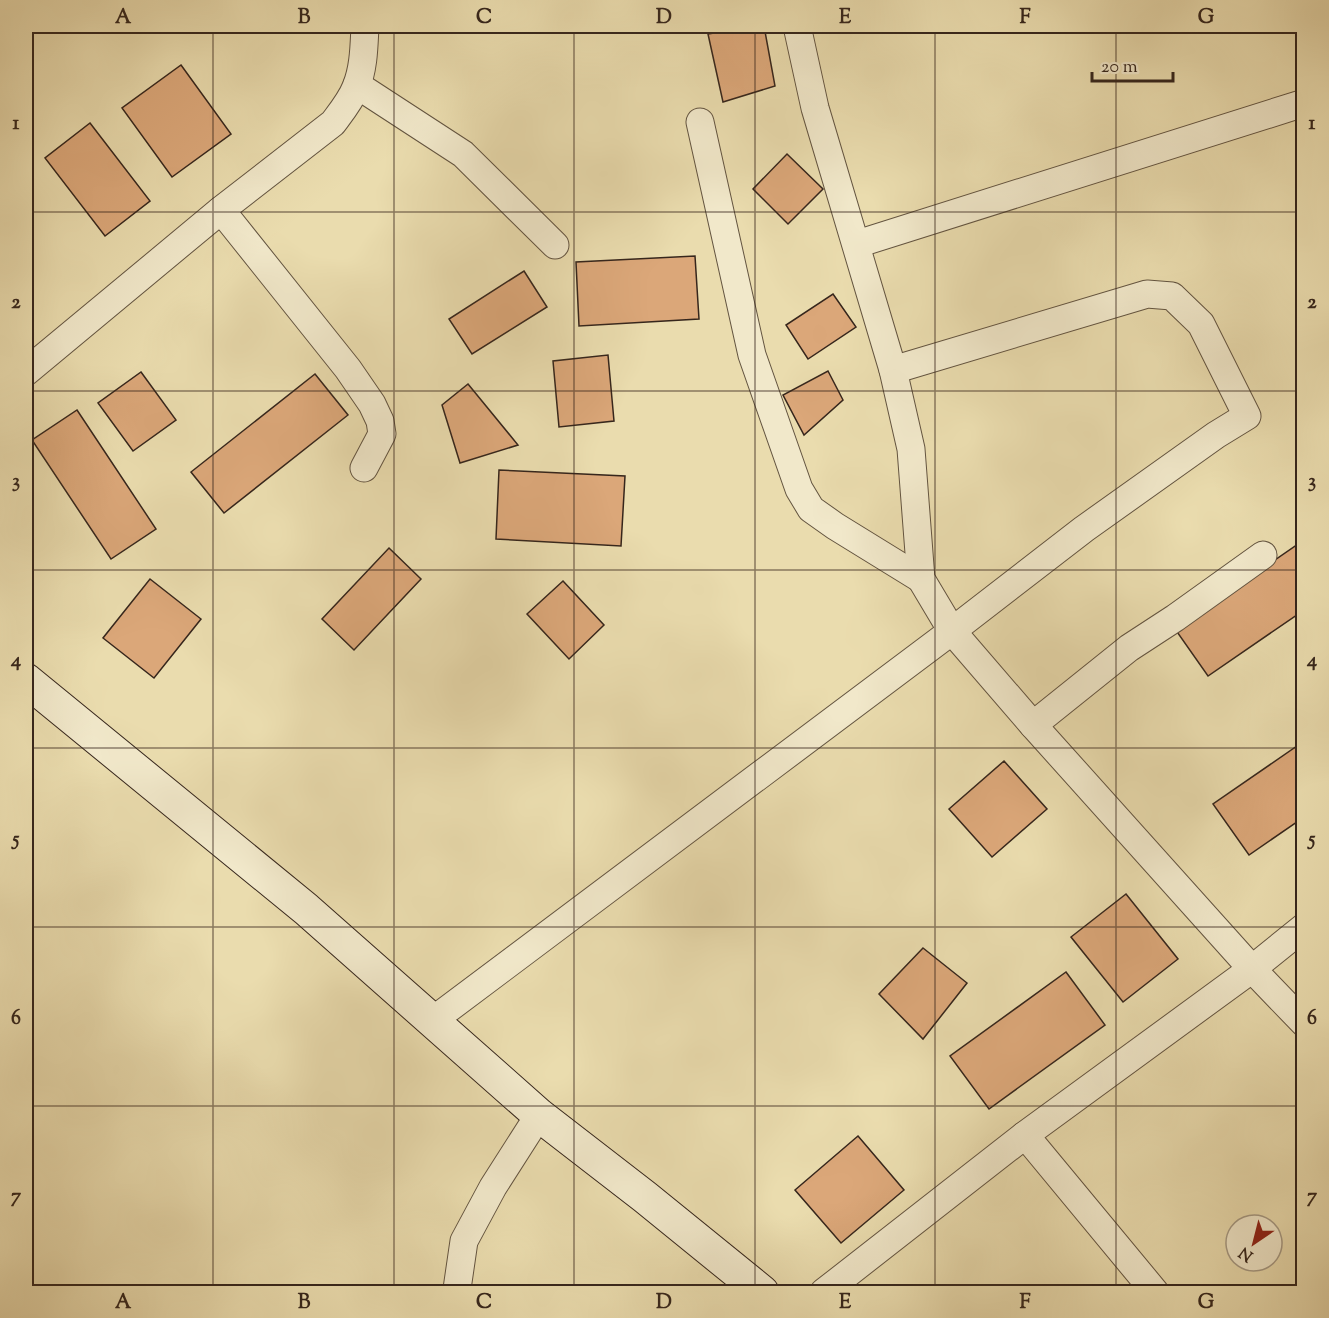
<svg xmlns="http://www.w3.org/2000/svg" width="1329" height="1318" font-family="'Sorts Mill Goudy',serif">
  <style>
    .building { fill: #dba779; stroke: #36261c; stroke-width: 1.5 }
    .lines { fill: none; stroke-linecap: round; stroke-linejoin: round }
    .street-casing { stroke: #635440; stroke-width: 29 }
    .secondary-casing { stroke: #36261c; stroke-width: 35 }
    .street { stroke: #f1e8ca; stroke-width: 27 }
    .secondary { stroke: #f1e8ca; stroke-width: 33 }
    .grid { fill: none; stroke: #36261c; stroke-width: 1.5; stroke-opacity: 0.55 }
    .neatline { fill: none; stroke: #36261c; stroke-width: 2 }
    .grid-label { font-size: 20px; text-anchor: middle; font-weight: bold; fill: #36261c }
  </style>
  <rect width="100%" height="100%" fill="#eadcae"/>
  <filter id="stains"><feTurbulence type="fractalNoise" baseFrequency=".00333" numOctaves="4"/><feColorMatrix values="0 0 0 0 .2 0 0 0 0 .09 0 0 0 0 .02 0 0 0 .5 -.17"/></filter>
  <radialGradient id="worn" r=".72"><stop offset=".6" stop-color="#630" stop-opacity="0"/><stop offset="1" stop-color="#630" stop-opacity=".3"/></radialGradient>
  <g class="building">
    <path d="M757,26h7l11,60 -52,16 -15,-68z"/>
    <path d="M181,65l50,69 -59,43 -50,-69z"/>
    <path d="M90,123l60,78 -45,35 -60,-78z"/>
    <path d="M787,154l36,35 -35,35 -35,-35z"/>
    <path d="M695,256l4,63 -120,7 -3,-64z"/>
    <path d="M524,271l23,36 -75,47 -23,-35z"/>
    <path d="M833,294l23,33 -48,32 -22,-34z"/>
    <path d="M608,355l6,66 -55,6 -6,-66z"/>
    <path d="M828,371l15,29 -39,35 -21,-40z"/>
    <path d="M141,372l35,48 -43,31 -35,-48z"/>
    <path d="M315,374l33,41 -124,98 -33,-41z"/>
    <path d="M468,384l50,61 -58,18 -18,-58z"/>
    <path d="M77,410l79,119 -45,30 -79,-119z"/>
    <path d="M499,470l126,6 -4,70 -125,-7z"/>
    <path d="M1304,540v70l-96,66 -33,-47z"/>
    <path d="M389,548l32,31 -67,71 -32,-31z"/>
    <path d="M150,579l51,40 -47,59 -51,-40z"/>
    <path d="M563,581l41,44 -35,34 -42,-45z"/>
    <path d="M1297,746l7,9v62l-55,38 -36,-51z"/>
    <path d="M1004,761l43,48 -55,48 -43,-48z"/>
    <path d="M1126,894l52,65 -55,43 -52,-65z"/>
    <path d="M923,948l44,35 -44,56 -44,-45z"/>
    <path d="M1066,972l39,53 -116,84 -39,-53z"/>
    <path d="M858,1136l46,54 -63,53 -46,-53z"/>
  </g>
  <g class="lines">
    <defs>
      <g id="street">
        <path d="M797,26l18,82 78,262 18,79 10,130 31,52 81,94 219,244 52,54"/>
        <path d="M357,85l106,69 92,91"/>
        <path d="M700,122l52,233 47,134 12,20 24,17 86,53"/>
        <path d="M221,210l127,159 24,35 8,17 2,13 -18,34"/>
        <path d="M857,244l447,-141"/>
        <path d="M26,372l195,-162 112,-87c9,-12 18,-23 23,-36 8,-19 8,-42 9,-61"/>
        <path d="M1033,725l96,-77 46,-30 88,-63"/>
        <path d="M432,1021l520,-390 132,-102 132,-94 31,-19 -46,-92 -29,-28 -25,-2 -254,76"/>
        <path d="M1025,1135l130,157"/>
        <path d="M458,1292l-1,-3 7,-48 29,-54 46,-72"/>
        <path d="M824,1292l201,-157 227,-166 52,-42"/>
      </g>
      <path id="secondary" d="M26,680l280,229 233,206 106,82 117,95"/>
    </defs>
    <use href="#street" class="street-casing"/>
    <use href="#secondary" class="secondary-casing"/>
    <use href="#street" class="street"/>
    <use href="#secondary" class="secondary"/>
  </g>
  <path class="grid" d="M213,26v1266M394,26v1266M574,26v1266M755,26v1266M935,26v1266M1116,26v1266M26,212h1278M26,391h1278M26,570h1278M26,748h1278M26,927h1278M26,1106h1278"/>
  <rect width="1329" height="1318" fill="none" stroke="#eadcae" stroke-width="66"/>
  <g transform="translate(1254 1243) rotate(215)"><circle r="28" fill="#f1e8ca" stroke="#a69a84" stroke-width="1.5"/>
  <path d="M0-4.5L10 22L0 15L-10 22Z" fill="#8f2418"/>
  <text y="-9" font-size="16" font-weight="bold" text-anchor="middle" fill="#36261c">N</text>
  </g>
  <path d="M1092 72v9h81v-9" fill="none" stroke="#36261c" stroke-width="3"/>
  <text x="1101" y="72" font-size="18" fill="#36261c" stroke="#f1e8ca" stroke-width="4.5" paint-order="stroke">20 m</text>
  <rect x="33" y="33" width="1263" height="1252" class="neatline"/>
  <g class="grid-label">
    <text x="123" y="23">A</text>
    <text x="304" y="23">B</text>
    <text x="484" y="23">C</text>
    <text x="664" y="23">D</text>
    <text x="845" y="23">E</text>
    <text x="1025" y="23">F</text>
    <text x="1206" y="23">G</text>
    <text x="16" y="129">1</text>
    <text x="1312" y="129">1</text>
    <text x="16" y="308">2</text>
    <text x="1312" y="308">2</text>
    <text x="16" y="487">3</text>
    <text x="1312" y="487">3</text>
    <text x="16" y="666">4</text>
    <text x="1312" y="666">4</text>
    <text x="16" y="845">5</text>
    <text x="1312" y="845">5</text>
    <text x="16" y="1024">6</text>
    <text x="1312" y="1024">6</text>
    <text x="16" y="1202">7</text>
    <text x="1312" y="1202">7</text>
    <text x="123" y="1308">A</text>
    <text x="304" y="1308">B</text>
    <text x="484" y="1308">C</text>
    <text x="664" y="1308">D</text>
    <text x="845" y="1308">E</text>
    <text x="1025" y="1308">F</text>
    <text x="1206" y="1308">G</text>
  </g>
  <rect width="100%" height="100%" filter="url(#stains)"/>
  <rect width="100%" height="100%" fill="url(#worn)"/>
</svg>
